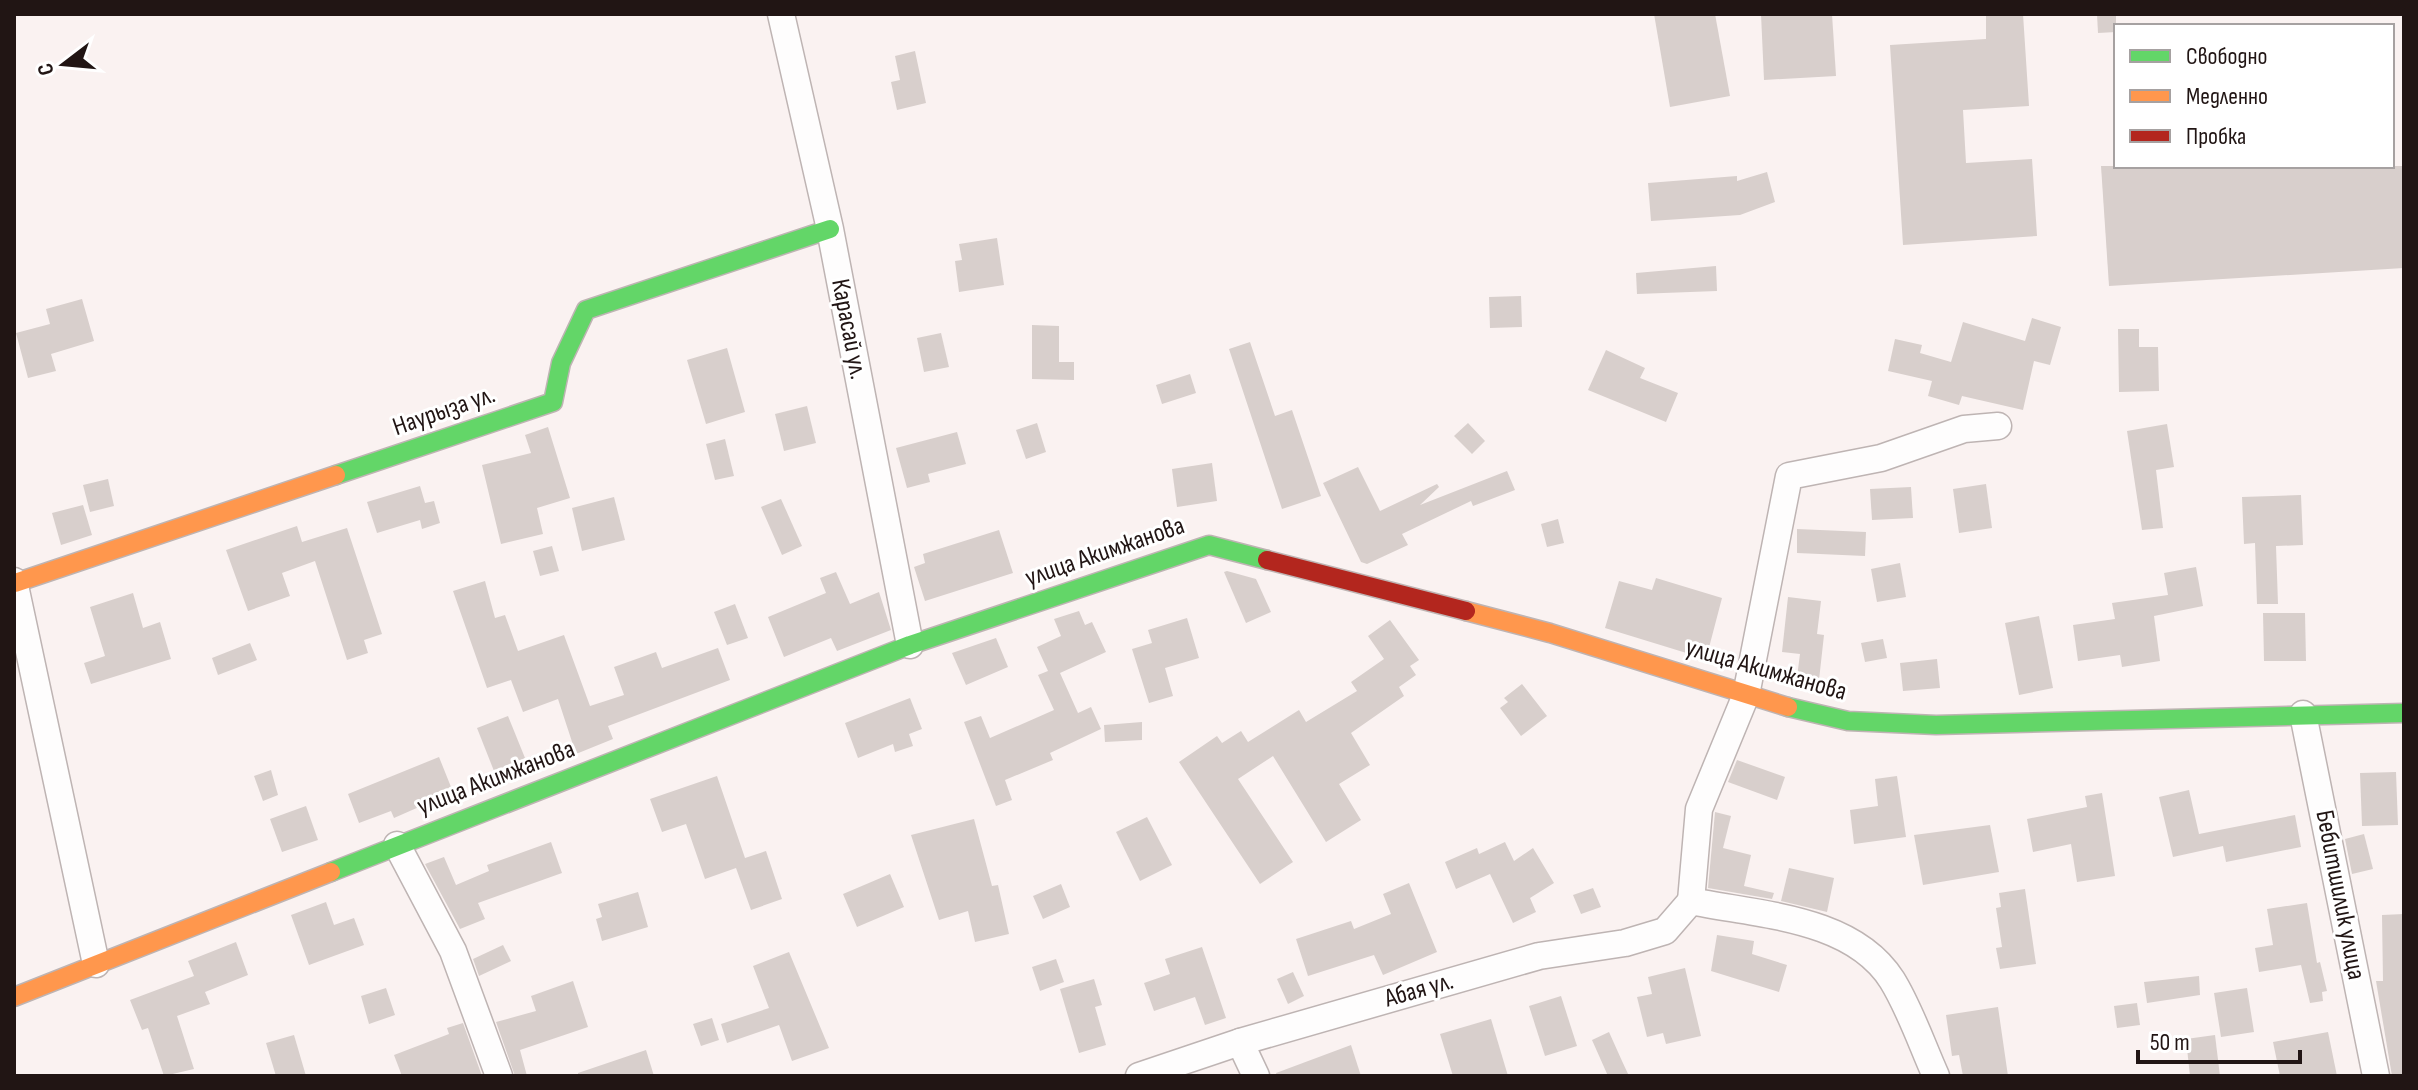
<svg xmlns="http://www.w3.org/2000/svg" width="2418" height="1090" font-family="'Sofia Sans Condensed',sans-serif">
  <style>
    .building { fill: #d8cfcc }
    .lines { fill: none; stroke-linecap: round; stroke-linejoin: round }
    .street-casing { stroke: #beb4b3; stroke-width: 29 }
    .fast-casing { stroke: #beb4b3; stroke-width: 21 }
    .slow-casing { stroke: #beb4b3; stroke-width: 21 }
    .jam-casing { stroke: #beb4b3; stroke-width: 21 }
    .street { stroke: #fefdfd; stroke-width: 26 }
    .fast { stroke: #63d668; stroke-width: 18 }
    .slow { stroke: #ff974d; stroke-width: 18 }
    .jam { stroke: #b3261e; stroke-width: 18 }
    .labels { text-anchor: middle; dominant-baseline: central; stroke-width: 6; stroke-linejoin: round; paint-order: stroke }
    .street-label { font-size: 26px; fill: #211514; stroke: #fff }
  </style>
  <rect width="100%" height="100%" fill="#faf2f1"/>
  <g class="building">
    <path d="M1654,14h61l15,82 -60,11z"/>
    <path d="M1761,14h71l4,62 -72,4z"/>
    <path d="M1986,14h37l6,92 -66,4 3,53 66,-4 5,77 -134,9 -13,-200 96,-6z"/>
    <path d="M2097,14h19v18l-18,1z"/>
    <path d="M915,51l11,52 -29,7 -6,-28 9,-2 -5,-24z"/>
    <path d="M2101,166h303v102l-295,18z"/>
    <path d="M1767,172l8,30 -35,13 -89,6 -3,-38 89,-7v5z"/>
    <path d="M997,238l7,47 -45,7 -4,-31 7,-1 -3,-16z"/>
    <path d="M1716,266l1,25 -80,3 -1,-21z"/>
    <path d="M1521,296l1,31 -32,1 -1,-31z"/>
    <path d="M82,299l12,42 -43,13 5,17 -28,7 -12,-45 34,-9 -4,-15z"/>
    <path d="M2032,318l29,9 -11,38 -16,-4 -11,49 -61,-14 -3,9 -31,-9 4,-15 -44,-10 7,-32 27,6 -2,8 31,9 12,-40 62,19z"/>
    <path d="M1032,325l27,1v36h15v18l-42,-1z"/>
    <path d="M2118,329h21v18h19l1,44 -40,1z"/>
    <path d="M941,333l8,34 -25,5 -7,-34z"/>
    <path d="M1250,342l25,74 17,-6 29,86 -39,13 -53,-160z"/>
    <path d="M727,348l18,64 -39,12 -19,-64z"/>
    <path d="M1606,350l39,18 -5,10 38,15 -12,29 -78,-32z"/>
    <path d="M1190,374l6,19 -34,11 -6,-19z"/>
    <path d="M807,406l9,37 -32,8 -9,-37z"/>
    <path d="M1037,423l9,29 -20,7 -10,-29z"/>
    <path d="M1468,423l17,18 -13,13 -18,-18z"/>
    <path d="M2167,424l7,43 -18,3 7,58 -21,2 -15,-99z"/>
    <path d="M548,427l22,71 -33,10 6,26 -42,10 -19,-79 49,-12 -6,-18z"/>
    <path d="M957,432l9,32 -38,10 2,8 -23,6 -11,-40z"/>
    <path d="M725,439l9,37 -19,4 -9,-36z"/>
    <path d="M1212,463l5,38 -40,6 -5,-38z"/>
    <path d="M1358,467l22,44 57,-27 2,3 -19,18 87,-34 8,19 -42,16 -2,-5 -69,33 6,11 -41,19 -6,-2 -38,-79z"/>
    <path d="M108,479l6,27 -24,6 -7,-27z"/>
    <path d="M1986,484l6,44 -33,5 -6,-44z"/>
    <path d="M420,486l5,17 9,-2 6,22 -18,6 -2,-9 -43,13 -10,-31z"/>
    <path d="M1911,487l2,31 -41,2 -2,-31z"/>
    <path d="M2301,495l2,50 -27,1 2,58h-21l-2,-61 -11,1 -2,-47z"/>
    <path d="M614,497l11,43 -43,11 -10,-43z"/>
    <path d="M781,499l21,47 -20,9 -21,-48z"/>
    <path d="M83,505l9,30 -31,10 -9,-32z"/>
    <path d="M1558,519l6,24 -17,4 -6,-23z"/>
    <path d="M297,526l5,16 45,-14 35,106 -18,6 4,13 -21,7 -32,-99 -33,12 8,23 -42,15 -22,-61z"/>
    <path d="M1797,529l69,3 -1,24 -68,-3z"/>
    <path d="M999,530l14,43 -88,28 -11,-34 11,-4 -2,-9z"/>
    <path d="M552,546l7,25 -19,5 -7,-25z"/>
    <path d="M1900,563l6,34 -29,5 -6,-33z"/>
    <path d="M2196,567l7,39 -49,10 6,45 -38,6 -2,-12 -42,6 -5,-36 42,-6 -3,-16 56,-8 -4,-22z"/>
    <path d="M1227,571l29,8 15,33 -25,11 -22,-51z"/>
    <path d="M836,572l14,32 29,-12 12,38 -54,21 -6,-13 -47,19 -16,-40 58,-24 -6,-15z"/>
    <path d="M1656,578l66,20 -16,61 -101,-31 14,-47 33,9z"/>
    <path d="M485,581l10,37 10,-3 13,36 46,-16 26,71 34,-11 -10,-28 42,-15 6,16 56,-20 12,32 -122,46 5,13 -37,15 -18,-55 -35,13 -12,-32 -24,8 -34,-97z"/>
    <path d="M133,593l10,35 17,-6 11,37 -80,25 -7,-21 21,-7 -15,-49z"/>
    <path d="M1788,597l33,4 -4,33 7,1 -5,45 -22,-3 3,-23 -18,-2z"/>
    <path d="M735,604l13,34 -21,7 -13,-33z"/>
    <path d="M1079,611l6,14 7,-3 14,30 -46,21 18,40 13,-6 10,22 -51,24 3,7 -48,20 7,20 -16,6 -32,-84 17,-6 9,22 64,-28 -16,-35 10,-4 -11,-24 24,-11 -7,-17z"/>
    <path d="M2263,613h42l1,48h-42z"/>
    <path d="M2039,616l14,72 -34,7 -14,-72z"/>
    <path d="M1187,618l12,40 -34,10 8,28 -24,7 -17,-54 20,-6 -4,-13z"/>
    <path d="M1390,620l29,40 -9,6 6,9 -17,12 5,9 -53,37 19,32 -31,19 22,36 -35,22 -53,-86 -35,23 55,83 -33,22 -81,-122 38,-26 5,7 19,-12 7,11 51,-32 7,12 51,-31 -6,-9 33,-23 -16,-23z"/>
    <path d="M996,638l12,29 -42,18 -14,-32z"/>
    <path d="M1883,639l4,19 -22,4 -4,-19z"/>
    <path d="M250,643l7,17 -39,15 -6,-17z"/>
    <path d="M1937,659l3,29 -37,3 -3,-28z"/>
    <path d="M1522,684l25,32 -26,20 -21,-28 8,-6 -4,-4z"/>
    <path d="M910,698l12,31 -13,5 4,12 -18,6 -2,-8 -35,14 -13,-35z"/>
    <path d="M508,716l17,42 -31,13 -17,-43z"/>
    <path d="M1142,722v18l-37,2 -1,-17z"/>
    <path d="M439,757l14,35 -59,26 -3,-7 -32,12 -11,-29z"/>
    <path d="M1737,760l48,17 -8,23 -49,-18z"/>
    <path d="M271,770l7,25 -15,6 -9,-25z"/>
    <path d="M2396,772l2,53 -36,1 -2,-53z"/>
    <path d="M717,776l28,82 21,-7 16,48 -31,11 -15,-42 -31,11 -19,-55 -24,8 -12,-33z"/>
    <path d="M1897,776l9,61 -52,7 -4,-34 28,-4 -3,-27z"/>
    <path d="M2189,790l10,44 96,-19 6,32 -75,15 -3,-16 -50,11 -14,-60z"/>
    <path d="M2102,793l13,83 -38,6 -6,-38 -38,8 -6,-33 60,-12 -2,-11z"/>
    <path d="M306,806l12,34 -36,12 -12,-33z"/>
    <path d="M1715,812l16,4 -8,32 28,7 -7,31 30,7 -2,6 -64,-11z"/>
    <path d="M1147,817l25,48 -32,16 -24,-49z"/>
    <path d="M974,819l18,67 6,-1 11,49 -34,8 -7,-31 -29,9 -28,-85z"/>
    <path d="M1990,825l9,47 -76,13 -9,-50z"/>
    <path d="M2364,834l9,35 -21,5 -7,-35z"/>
    <path d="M551,842l11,31 -84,30 7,16 -25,10 -35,-65 19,-7 12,28 33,-14 -2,-6z"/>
    <path d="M1505,842l9,19 19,-13 21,35 -24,15 6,14 -23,11 -23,-49 -34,15 -11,-27 32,-14 2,6z"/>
    <path d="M1789,868l45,10 -7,34 -46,-11z"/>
    <path d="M890,874l14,33 -47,20 -14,-33z"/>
    <path d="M1409,883l28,69 -54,23 -9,-20 -66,21 -12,-37 55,-18 3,8 37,-15 -8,-20z"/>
    <path d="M1061,884l9,23 -27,12 -10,-23z"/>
    <path d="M1593,888l8,19 -20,7 -8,-19z"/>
    <path d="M2025,889l11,75 -36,5 -4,-21 6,-1 -6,-39 5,-1 -2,-14z"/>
    <path d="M638,892l10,35 -46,14 -6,-22 6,-2 -4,-13z"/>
    <path d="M326,902l8,23 20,-7 10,27 -55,20 -18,-50z"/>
    <path d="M2307,903l10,60 3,-1 7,29 -5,1 1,9 -13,2 -9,-38 -42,7 -4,-24 18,-3 -6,-36z"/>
    <path d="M2404,914v162h-12l-16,-95h7l-1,-66z"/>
    <path d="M1717,935l37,6 -2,13 35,11 -8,27 -68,-21z"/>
    <path d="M236,942l12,33 -43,17 5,12 -33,12 17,53 -30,7 -16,-48 -6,2 -12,-30 64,-24 -6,-15z"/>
    <path d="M503,945l8,16 -32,15 -6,-17z"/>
    <path d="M1202,947l24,71 -21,7 -10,-28 -41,14 -10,-28 26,-9 -5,-15z"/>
    <path d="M789,952l40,96 -37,13 -13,-36 -52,18 -6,-19 48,-16 -16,-42z"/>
    <path d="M1056,959l8,23 -24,9 -8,-24z"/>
    <path d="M1685,968l16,68 -35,8 -3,-11 -16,4 -10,-40 15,-3 -4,-17z"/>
    <path d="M1293,972l11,24 -16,8 -11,-25z"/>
    <path d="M2199,976l1,19 -53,8 -3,-21z"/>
    <path d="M1094,979l8,26 -7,2 11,38 -27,8 -19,-64z"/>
    <path d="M573,981l15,46 -68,23 7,26h-12l-19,-54 40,-11 -5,-15z"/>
    <path d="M386,988l9,27 -26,9 -8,-28z"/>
    <path d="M2247,988l7,44 -33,5 -7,-44z"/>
    <path d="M1561,996l16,50 -32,10 -16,-50z"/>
    <path d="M2137,1003l3,22 -23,3 -3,-22z"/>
    <path d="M1998,1007l10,69h-45l-4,-21 -7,1 -6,-41z"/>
    <path d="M712,1018l7,22 -18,6 -8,-22z"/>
    <path d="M1491,1019l17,57h-55l-13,-42z"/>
    <path d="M463,1023l19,53h-80l-8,-21 55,-21 -2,-6z"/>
    <path d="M1609,1032l13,29 7,15h-21l-16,-36z"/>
    <path d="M2328,1032l9,44h-57l-7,-34z"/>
    <path d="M294,1035l12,41h-30l-10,-33z"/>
    <path d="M2215,1035l5,41h-30l-4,-37z"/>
    <path d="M1351,1045l10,31h-84l-1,-3z"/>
    <path d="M646,1050l8,26h-76v-3z"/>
  </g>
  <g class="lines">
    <defs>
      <g id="street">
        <path d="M781,14l49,215 80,416"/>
        <path d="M14,581l82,383"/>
        <path d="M2303,714l73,362"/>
        <path d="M397,845l56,106 46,125"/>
        <path d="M1691,901l8,-92 47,-114 43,-219 92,-18 83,-29 34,-3"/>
        <path d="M1691,901c67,14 161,16 201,79 18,29 30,65 44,96"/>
        <path d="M1240,1042l16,34"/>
        <path d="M1139,1076l101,-34 299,-86 86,-13 40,-12 26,-30"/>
      </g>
      <g id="fast">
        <path d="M336,475l217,-73 8,-39 25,-53 244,-81"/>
        <path d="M1788,707l60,14 88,4 468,-12"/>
        <path d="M331,872l579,-227 299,-100 58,15"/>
      </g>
      <g id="slow">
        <path d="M15,583l321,-108"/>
        <path d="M1466,611l84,22 238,74"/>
        <path d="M14,997l317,-125"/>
      </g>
      <path id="jam" d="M1267,560l199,51"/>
    </defs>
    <use href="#street" class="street-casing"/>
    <use href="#fast" class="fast-casing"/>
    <use href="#slow" class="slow-casing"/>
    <use href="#jam" class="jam-casing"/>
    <use href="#street" class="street"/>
    <use href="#fast" class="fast"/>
    <use href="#slow" class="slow"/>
    <use href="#jam" class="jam"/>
  </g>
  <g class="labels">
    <g class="street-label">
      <text transform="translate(849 329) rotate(79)">Карасай ул.</text>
      <text transform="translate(444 411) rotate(-19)">Наурыза ул.</text>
      <text transform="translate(1105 552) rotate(-19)">улица Акимжанова</text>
      <text transform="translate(1766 670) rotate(16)">улица Акимжанова</text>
      <text transform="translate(496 778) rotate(-21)">улица Акимжанова</text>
      <text transform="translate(2340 895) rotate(79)">Бебитшилик улица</text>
      <text transform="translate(1419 990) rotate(-16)">Абая ул.</text>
    </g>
  </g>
  <rect width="2418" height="1090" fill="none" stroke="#211514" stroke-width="32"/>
  <rect x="2114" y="24" width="280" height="144" fill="#ffffff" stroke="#a6a1a1" stroke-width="2"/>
  <rect x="2130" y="50" width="40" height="12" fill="#63d668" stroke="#a6a1a1" stroke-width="2"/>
  <text x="2186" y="64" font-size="24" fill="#211514">Свободно</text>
  <rect x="2130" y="90" width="40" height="12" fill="#ff974d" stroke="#a6a1a1" stroke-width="2"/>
  <text x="2186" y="104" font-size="24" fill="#211514">Медленно</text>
  <rect x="2130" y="130" width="40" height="12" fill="#b3261e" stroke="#a6a1a1" stroke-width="2"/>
  <text x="2186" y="144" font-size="24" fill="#211514">Пробка</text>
  <g transform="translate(64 64) rotate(254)" stroke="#ffffff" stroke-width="6" paint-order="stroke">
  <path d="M0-6L14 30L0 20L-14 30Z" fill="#211514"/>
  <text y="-12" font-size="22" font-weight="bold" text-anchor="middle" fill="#211514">С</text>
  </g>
  <path d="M2138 1050v12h162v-12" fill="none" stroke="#211514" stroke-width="4"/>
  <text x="2150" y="1050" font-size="24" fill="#211514" stroke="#ffffff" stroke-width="6" paint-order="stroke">50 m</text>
</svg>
